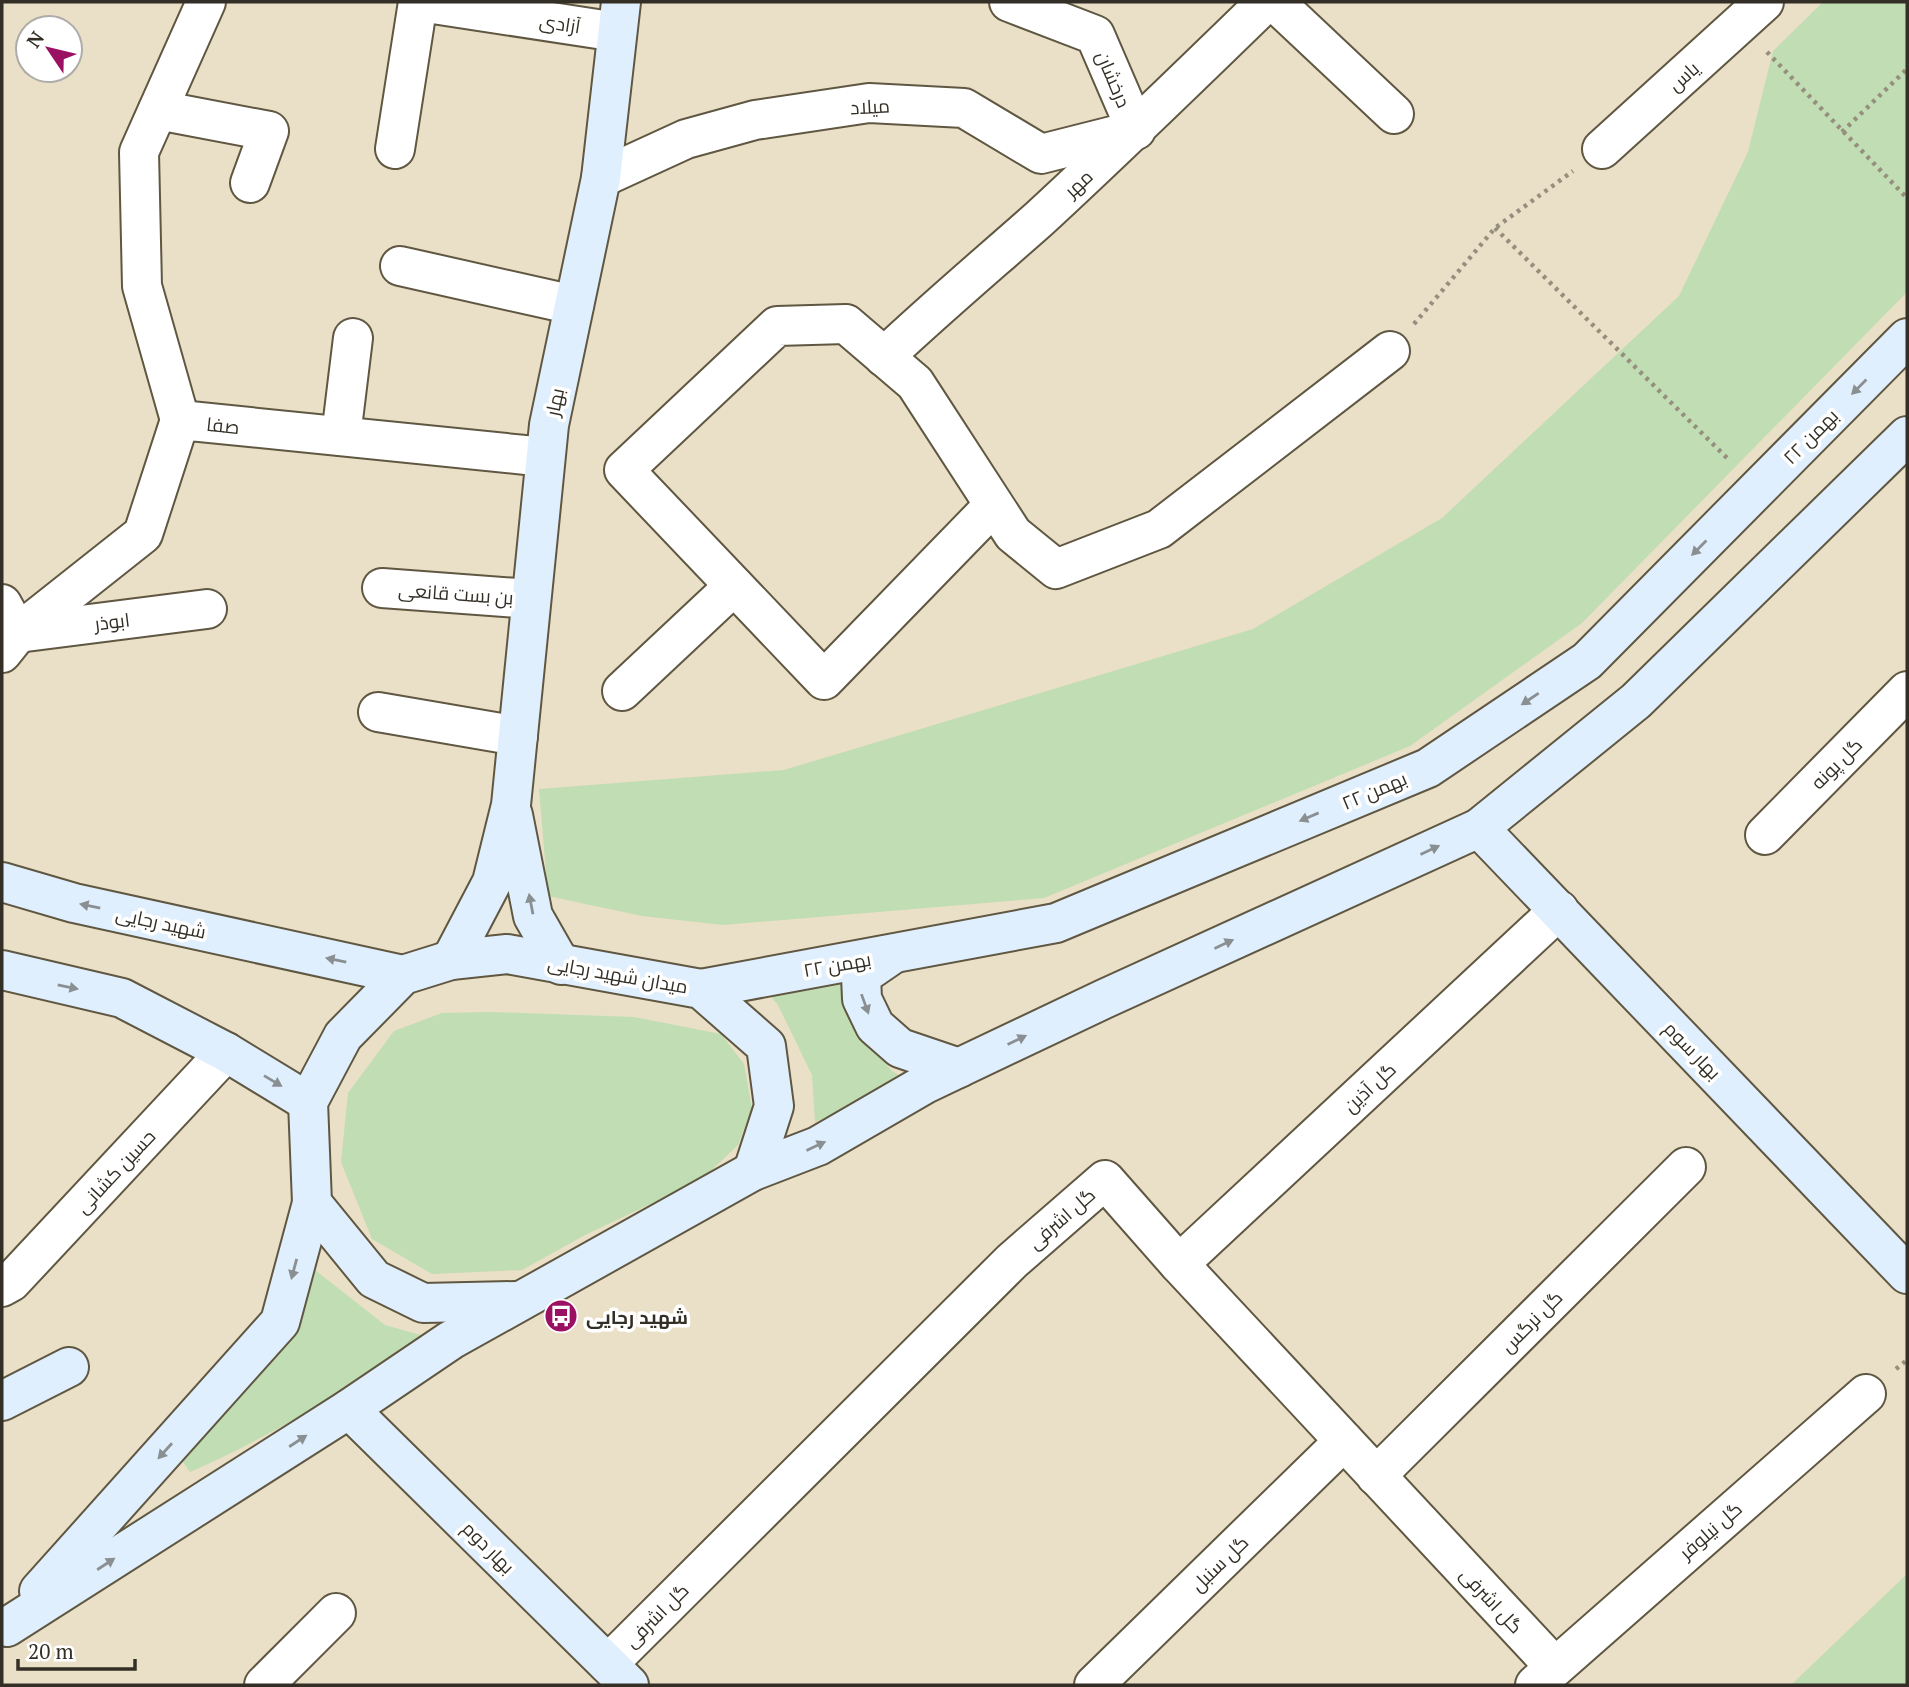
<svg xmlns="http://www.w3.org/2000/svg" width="1909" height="1687" font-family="'PT Serif',Cairo,serif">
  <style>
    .green { fill: #c0ddb3 }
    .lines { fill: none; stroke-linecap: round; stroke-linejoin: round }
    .street-casing { stroke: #5f5741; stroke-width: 42 }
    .secondary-casing { stroke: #5f5741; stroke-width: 42 }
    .path { stroke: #968f7e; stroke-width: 4.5; stroke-dasharray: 3.5 5; stroke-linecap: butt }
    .street { stroke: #fff; stroke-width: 38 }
    .secondary { stroke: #e0effe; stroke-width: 38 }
    .oneway { fill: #8a8f92 }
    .labels { text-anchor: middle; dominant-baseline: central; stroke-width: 7; stroke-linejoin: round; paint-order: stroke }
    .street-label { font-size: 19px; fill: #332f26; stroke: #fff }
    .poi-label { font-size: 19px; font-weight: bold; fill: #332f26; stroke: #fff; text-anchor: start }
  </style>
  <rect width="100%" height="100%" fill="#eadfc7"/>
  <g class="green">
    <path d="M1823,2h84v290l-325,331 -172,123 -366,152 -321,27 -81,-9 -94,-20 -9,-107 245,-19 469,-141 189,-111 237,-222 69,-144 25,-101z"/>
    <path d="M850,973l15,68 27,30 18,11 -95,40 -3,-47 -34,-70 -18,-21z"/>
    <path d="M491,1012l143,5 87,17 23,30 8,45 -14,36 -37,35 -116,55 -63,35 -90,4 -60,-35 -31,-77 7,-69 46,-62 48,-18z"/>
    <path d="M315,1270l70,55 46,13c-79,46 -157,98 -241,134l-11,-16 123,-143z"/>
    <path d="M1907,1574v111h-116z"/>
  </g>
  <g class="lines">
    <defs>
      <g id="street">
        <path d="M420,2l197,30"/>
        <path d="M1275,2l119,112"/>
        <path d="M158,110l111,21 -19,52"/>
        <path d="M395,149l23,-147"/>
        <path d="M1602,149l162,-147"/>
        <path d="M601,178l85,-39 69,-19 114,-17 95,5 77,46 95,-24 -41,-95 -86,-33"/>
        <path d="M400,266l174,39"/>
        <path d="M884,357c51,-48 103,-92 155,-138 77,-71 152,-144 227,-217"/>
        <path d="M180,420l-38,-134 -3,-134 67,-150"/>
        <path d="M341,436l12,-98"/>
        <path d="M994,505l-170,175 -200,-210 153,-144 69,-2 69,59 98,151 43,35 103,-40 231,-178"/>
        <path d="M382,588l149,11"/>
        <path d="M2,604l16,29 189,-24"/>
        <path d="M2,653l16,-20 125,-99 37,-114 365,37"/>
        <path d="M622,691l112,-105"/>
        <path d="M378,712l140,24"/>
        <path d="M1765,835l142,-144"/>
        <path d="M1179,1264l380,-354"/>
        <path d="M2,1287l9,-5 215,-230"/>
        <path d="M1376,1476l310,-309"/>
        <path d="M608,1664l404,-403 93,-81 74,84 375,402"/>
        <path d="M264,1685l72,-72"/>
        <path d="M1094,1685l250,-244"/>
        <path d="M1535,1685l331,-291"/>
      </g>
      <g id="secondary">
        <path d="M513,815l20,101 28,49"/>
        <path d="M1479,828l428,446"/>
        <path d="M2,882l72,21 329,72"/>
        <path d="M893,954l-32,22 1,23 13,27 25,22 59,20"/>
        <path d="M451,960l41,-78 19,-77 38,-380 52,-247 20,-176"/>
        <path d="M2,970l120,28 104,54 82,50"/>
        <path d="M701,989l355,-66 372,-155 159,-107 320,-323"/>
        <path d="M516,1301l-93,2 -49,-24 -62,-76 -4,-101 35,-66 60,-61 48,-15 56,-6 194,35 65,57 8,60 -21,65"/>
        <path d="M2,1401l67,-34"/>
        <path d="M349,1409l280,276"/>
        <path d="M39,1591l241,-269 32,-119"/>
        <path d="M7,1627l342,-218 102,-69 302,-169 65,-25 107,-62 179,-85 375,-171 157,-127 271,-265"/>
      </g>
    </defs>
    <use href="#street" class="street-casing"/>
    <use href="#secondary" class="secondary-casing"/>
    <g class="path">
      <path d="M1767,52l140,146"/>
      <path d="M1842,132l65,-63"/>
      <path d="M1495,228l235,233"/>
      <path d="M1414,324l81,-96 78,-57"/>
      <path d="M1896,1369l11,-9"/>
    </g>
    <use href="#street" class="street"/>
    <use href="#secondary" class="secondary"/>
  </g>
  <defs><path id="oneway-solid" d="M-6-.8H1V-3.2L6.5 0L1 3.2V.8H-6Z" transform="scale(1.75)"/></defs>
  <g class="oneway">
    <use href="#oneway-solid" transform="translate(1859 387) rotate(135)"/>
    <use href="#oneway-solid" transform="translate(1699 548) rotate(135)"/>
    <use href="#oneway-solid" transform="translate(1530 699) rotate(146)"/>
    <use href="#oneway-solid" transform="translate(1309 817) rotate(157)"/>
    <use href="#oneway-solid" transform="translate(1430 850) rotate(-25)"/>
    <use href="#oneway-solid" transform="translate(531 904) rotate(-101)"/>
    <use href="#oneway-solid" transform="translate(90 906) rotate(-168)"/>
    <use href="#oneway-solid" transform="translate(1224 944) rotate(-25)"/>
    <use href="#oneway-solid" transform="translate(336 960) rotate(-168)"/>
    <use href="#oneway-solid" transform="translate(68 987) rotate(12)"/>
    <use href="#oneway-solid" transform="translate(865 1004) rotate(70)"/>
    <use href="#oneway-solid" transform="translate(1017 1040) rotate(-26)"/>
    <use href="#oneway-solid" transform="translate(273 1081) rotate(31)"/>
    <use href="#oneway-solid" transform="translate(816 1146) rotate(-25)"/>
    <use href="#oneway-solid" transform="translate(294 1269) rotate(105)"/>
    <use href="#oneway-solid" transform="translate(298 1441) rotate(-33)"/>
    <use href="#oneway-solid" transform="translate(165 1451) rotate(132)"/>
    <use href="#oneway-solid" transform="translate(106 1564) rotate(-33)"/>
  </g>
  <defs>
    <symbol id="bus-disc" viewBox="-11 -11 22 22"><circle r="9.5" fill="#9a1063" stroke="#fff"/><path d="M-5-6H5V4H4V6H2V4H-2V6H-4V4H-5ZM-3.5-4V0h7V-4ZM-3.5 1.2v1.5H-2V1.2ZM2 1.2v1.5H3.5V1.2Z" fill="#fff"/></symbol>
  </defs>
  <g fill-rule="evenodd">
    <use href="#bus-disc" x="542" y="1297" width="38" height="38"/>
  </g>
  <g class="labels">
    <g class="street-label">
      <text transform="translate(560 23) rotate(9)">آزادی</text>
      <text transform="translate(1683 76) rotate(-42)">یاس</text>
      <text transform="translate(1114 79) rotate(67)">درخشان</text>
      <text transform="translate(870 106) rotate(-3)">میلاد</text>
      <text transform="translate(1078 183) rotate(-43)">مهر</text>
      <text transform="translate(554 402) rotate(-78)">بهار</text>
      <text transform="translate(223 425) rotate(6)">صفا</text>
      <text transform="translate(1810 436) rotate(-45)">۲۲ بهمن</text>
      <text transform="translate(456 593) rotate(4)">بن بست قانعی</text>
      <text transform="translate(112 621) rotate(-7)">ابوذر</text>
      <text transform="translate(1836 763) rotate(-45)">گل پونه</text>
      <text transform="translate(1374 790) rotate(-23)">۲۲ بهمن</text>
      <text transform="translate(161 922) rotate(12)">شهید رجایی</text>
      <text transform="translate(837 964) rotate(-10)">۲۲ بهمن</text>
      <text transform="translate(618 974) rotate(10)">میدان شهید رجایی</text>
      <text transform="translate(1693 1050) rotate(46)">بهار سوم</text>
      <text transform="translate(1369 1087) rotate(-43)">گل آذین</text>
      <text transform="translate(115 1171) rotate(-47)">حسین کشانی</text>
      <text transform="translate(1061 1218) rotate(-41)">گل اشرفی</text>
      <text transform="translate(1531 1321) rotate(-45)">گل نرگس</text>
      <text transform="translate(1710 1530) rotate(-41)">گل نیلوفر</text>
      <text transform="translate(489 1547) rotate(45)">بهار دوم</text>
      <text transform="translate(1219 1563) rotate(-44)">گل سنبل</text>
      <text transform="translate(1492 1600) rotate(47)">گل اشرفی</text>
      <text transform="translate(656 1615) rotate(-45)">گل اشرفی</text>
    </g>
    <g class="poi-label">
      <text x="586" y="1316">شهید رجایی</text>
    </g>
  </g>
  <rect width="1909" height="1687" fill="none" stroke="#332f26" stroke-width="7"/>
  <g transform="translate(49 49) rotate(305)"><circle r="33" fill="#ffffff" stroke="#adaca8" stroke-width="2"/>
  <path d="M0-5L12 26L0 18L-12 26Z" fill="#9a1063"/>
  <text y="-10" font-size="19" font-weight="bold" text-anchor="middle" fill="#332f26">N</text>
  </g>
  <path d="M18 1659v10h117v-10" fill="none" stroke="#332f26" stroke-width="3.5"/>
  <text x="28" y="1659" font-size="21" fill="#332f26" stroke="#ffffff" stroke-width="5" paint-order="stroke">20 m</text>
</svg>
